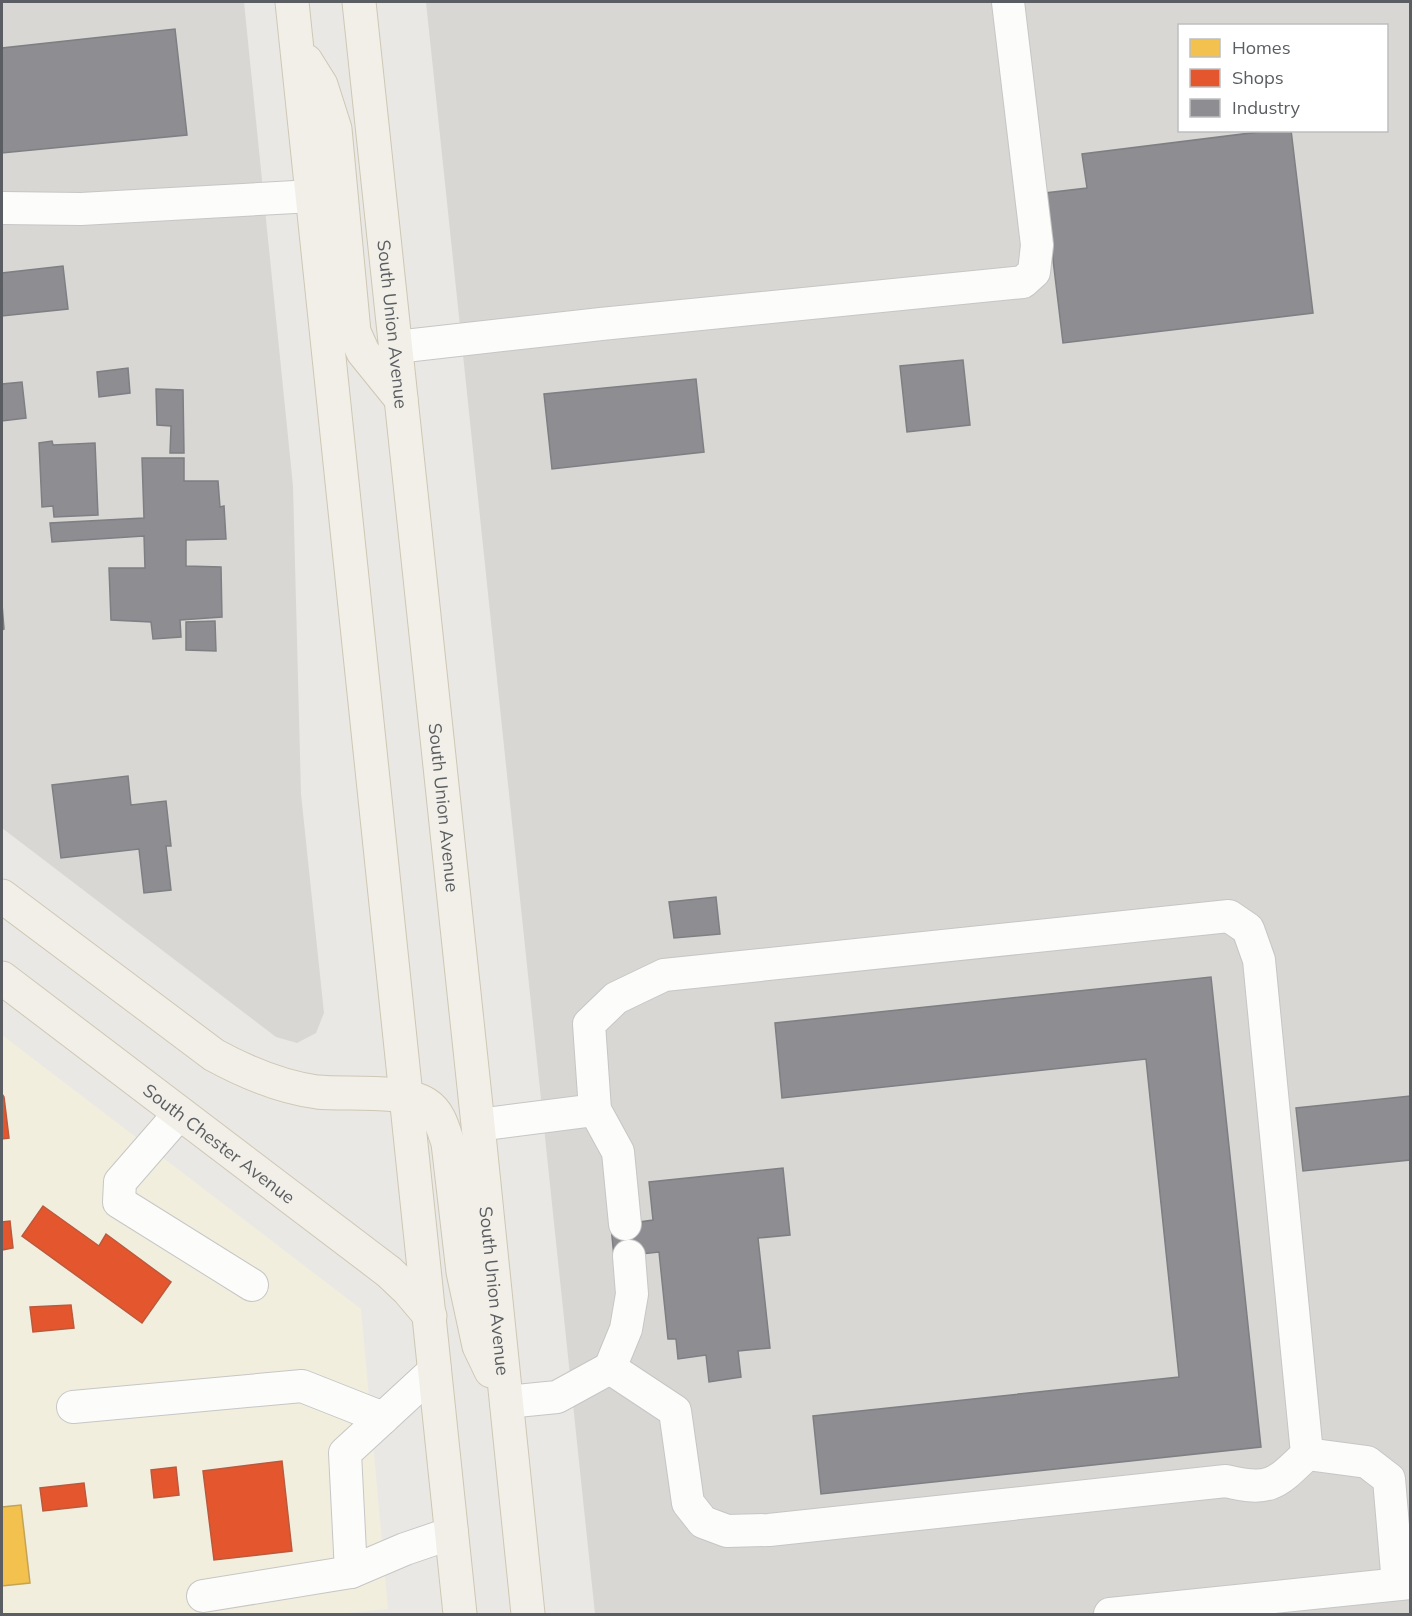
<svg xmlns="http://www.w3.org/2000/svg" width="1412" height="1616" font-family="Mulish,sans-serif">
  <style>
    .commercial { fill: #f2eedd }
    .industrial { fill: #d9d7d4; fill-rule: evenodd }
    .homes { fill: #f2c14e; stroke: #c4a354; stroke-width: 1.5 }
    .shops { fill: #e4572e; stroke: #bb593d; stroke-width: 1.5 }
    .industry { fill: #8d8d92; stroke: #7e7f83; stroke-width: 1.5 }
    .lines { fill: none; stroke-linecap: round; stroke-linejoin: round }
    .minor-casing { stroke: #c6c6c6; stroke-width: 34 }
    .major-casing { stroke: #cec7b4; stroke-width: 35 }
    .minor { stroke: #fcfcfb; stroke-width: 32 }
    .major { stroke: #f1efe7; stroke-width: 33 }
    .labels { text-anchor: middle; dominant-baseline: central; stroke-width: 6; stroke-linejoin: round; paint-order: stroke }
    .street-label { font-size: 18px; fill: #5a5d61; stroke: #fff }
  </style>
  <rect width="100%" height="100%" fill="#e9e8e4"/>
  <path class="commercial" d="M2,1035l359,274 27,300 -52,5h-334z"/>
  <g class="industrial">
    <path d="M2,2h242l49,484 8,308 23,219 -8,20 -19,10 -21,-6 -274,-209z"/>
    <path d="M426,2h984v1612h-815zM1180,26h206v104h-206z"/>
  </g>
  <path class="homes" d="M21,1505l9,78 -28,3v-79z"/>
  <g class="shops">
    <path d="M2,1094l2,3 5,41 -7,1z"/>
    <path d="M43,1206l56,40 7,-12 65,48 -29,41 -120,-87z"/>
    <path d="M10,1221l3,27 -11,2v-28z"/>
    <path d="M71,1305l3,23 -41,4 -3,-25z"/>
    <path d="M282,1461l10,90 -78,9 -11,-89z"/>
    <path d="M176,1467l3,28 -25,3 -3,-28z"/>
    <path d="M84,1483l3,23 -44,5 -3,-23z"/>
  </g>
  <g class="industry">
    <path d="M175,29l12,106 -185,18v-105z"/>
    <path d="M1275,130h16l22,183 -250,30 -18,-150 42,-5 -5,-34z"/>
    <path d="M63,266l5,43 -66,7v-43z"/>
    <path d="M963,360l7,65 -63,7 -7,-66z"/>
    <path d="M128,368l2,25 -31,4 -2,-25z"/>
    <path d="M696,379l8,73 -152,17 -8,-75z"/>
    <path d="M22,382l4,36 -24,3v-37z"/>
    <path d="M156,389l27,1 1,63h-14l1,-27 -14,-1z"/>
    <path d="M52,441l1,4 42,-2 3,72 -44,2 -1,-11 -11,1 -3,-64z"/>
    <path d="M142,458h42v23h34l2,26 4,-1 2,33 -40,1v26l35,1 1,50 -42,3 1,17 -28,2 -2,-17 -40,-2 -2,-52h36l-1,-32 -92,6 -2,-19 94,-5z"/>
    <path d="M2,604l2,25 -2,1z"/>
    <path d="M215,621l1,30 -30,-1v-28z"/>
    <path d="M128,776l3,29 35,-4 5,45h-5l5,44 -27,3 -5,-44 -78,9 -9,-73z"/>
    <path d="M716,897l4,37 -46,4 -5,-36z"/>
    <path d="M1211,977l50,470 -440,47 -8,-78 366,-39 -33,-318 -364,39 -7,-75z"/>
    <path d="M1410,1096v64l-107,11 -7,-63z"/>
    <path d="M783,1168l7,67 -32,3 12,110 -32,3 3,26 -32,5 -3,-27 -28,4 -2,-20h-8l-9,-87 -45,5 -3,-31 42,-6 -4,-38z"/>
  </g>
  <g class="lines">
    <defs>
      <g id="minor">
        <path d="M2,208l79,1 232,-13"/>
        <path d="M396,347l205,-23 422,-42 11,-10 3,-27 -29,-243"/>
        <path d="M180,1113l-60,69 -1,20 133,83"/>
        <path d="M478,1125l117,-15"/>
        <path d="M610,1368l65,43 13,92 15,19 24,9 42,-1 457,-49c44,11 50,3 81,-27l-48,-494 -11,-31 -19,-13 -565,59 -48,23 -27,26 6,86 23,42 7,72"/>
        <path d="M435,1370l-90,83 6,119 54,-23 47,-16"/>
        <path d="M506,1402l51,-5 53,-29 16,-39 6,-35 -3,-38"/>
        <path d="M73,1407l229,-21 81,32"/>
        <path d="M1307,1454l60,8 22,17 9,105"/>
        <path d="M203,1596l148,-24"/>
        <path d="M1110,1614l300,-31"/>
      </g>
      <g id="major">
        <path d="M292,2l168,1612"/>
        <path id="s1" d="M359,2l119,1123 50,489"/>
        <path d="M306,61l15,24 14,44 19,203 9,20 38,47"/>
        <path d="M2,896l212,159c33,18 66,32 103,37 29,3 86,-3 109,12 13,8 17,24 22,39l15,129 16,74 12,25"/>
        <path id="s2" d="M2,978l387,294 19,18 22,26"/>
      </g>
    </defs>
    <use href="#minor" class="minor-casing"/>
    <use href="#major" class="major-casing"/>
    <use href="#minor" class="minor"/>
    <use href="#major" class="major"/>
  </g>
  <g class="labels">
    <g class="street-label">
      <text stroke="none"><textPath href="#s1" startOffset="324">South Union Avenue</textPath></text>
      <text stroke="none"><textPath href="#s1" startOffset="810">South Union Avenue</textPath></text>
      <text stroke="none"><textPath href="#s2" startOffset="273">South Chester Avenue</textPath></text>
      <text stroke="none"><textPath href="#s1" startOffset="1296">South Union Avenue</textPath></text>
    </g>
  </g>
  <rect width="1412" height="1616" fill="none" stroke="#5a5d61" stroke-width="6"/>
  <rect x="1178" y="24" width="210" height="108" fill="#ffffff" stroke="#bdbec0" stroke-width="1.5"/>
  <rect x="1190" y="39" width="30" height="18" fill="#f2c14e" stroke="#bdbec0" stroke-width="1.5"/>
  <text x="1232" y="54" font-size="18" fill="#5a5d61">Homes</text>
  <rect x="1190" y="69" width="30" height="18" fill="#e4572e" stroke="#bdbec0" stroke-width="1.5"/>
  <text x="1232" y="84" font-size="18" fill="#5a5d61">Shops</text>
  <rect x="1190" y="99" width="30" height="18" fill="#8d8d92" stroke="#bdbec0" stroke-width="1.5"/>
  <text x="1232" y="114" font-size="18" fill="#5a5d61">Industry</text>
</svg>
